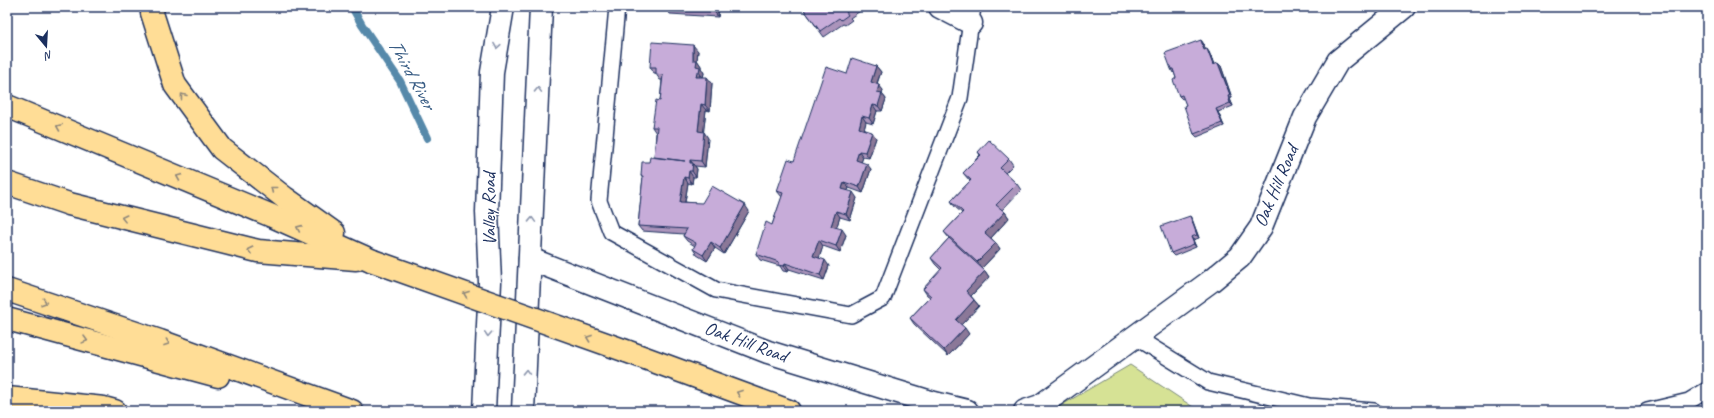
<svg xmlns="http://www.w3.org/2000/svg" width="1714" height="418" font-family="Caveat,sans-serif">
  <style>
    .green { fill: #d6e295; stroke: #78887a }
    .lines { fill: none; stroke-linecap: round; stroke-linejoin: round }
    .stream { stroke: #5689aa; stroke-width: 8 }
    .service-casing { stroke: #1b2f5e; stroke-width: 18 }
    .minor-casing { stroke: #1b2f5e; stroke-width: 25 }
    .secondary-casing { stroke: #1b2f5e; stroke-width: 25 }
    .trunk-casing { stroke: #1b2f5e; stroke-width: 25 }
    .service { stroke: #fff; stroke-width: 15 }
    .minor { stroke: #fff; stroke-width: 22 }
    .secondary { stroke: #fff; stroke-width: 22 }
    .trunk { stroke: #ffdd96; stroke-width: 22 }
    .trunk-bridge-casing { stroke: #1b2f5e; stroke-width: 25; stroke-linecap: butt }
    .trunk-bridge { stroke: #ffdd96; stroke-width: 22 }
    .wall { fill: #ab94bb; stroke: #1b2f5e }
    .shaded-wall { fill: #8b7898; stroke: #1b2f5e }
    .building { fill: #c7acd9; stroke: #1b2f5e }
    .oneway { stroke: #8d97ae }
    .oneway2 { stroke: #8d867a }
    .labels { text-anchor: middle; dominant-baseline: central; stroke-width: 3; stroke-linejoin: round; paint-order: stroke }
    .street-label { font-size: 19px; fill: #1b2f5e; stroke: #fff }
    .water-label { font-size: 20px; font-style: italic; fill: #385c84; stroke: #fff }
  </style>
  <rect width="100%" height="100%" fill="#fff"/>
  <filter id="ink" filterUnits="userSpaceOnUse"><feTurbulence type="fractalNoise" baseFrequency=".025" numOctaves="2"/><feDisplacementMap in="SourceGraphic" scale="8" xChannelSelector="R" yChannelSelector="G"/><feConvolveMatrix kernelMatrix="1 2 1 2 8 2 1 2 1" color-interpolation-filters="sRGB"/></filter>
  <g filter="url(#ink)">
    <path class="green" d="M1130,365l63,42 14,4h-148l-4,-2z"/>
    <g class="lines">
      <path class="stream" d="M352,7l10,18 38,56 27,57"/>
      <defs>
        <g id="service">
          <path d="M617,7l-18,194 12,31 105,58 135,25 32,-17 77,-200 13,-91"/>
          <path d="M1135,337l73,45 101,24 65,5"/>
          <path d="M1647,411l42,-10 18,-11"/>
        </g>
        <g id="minor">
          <path d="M940,7l31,16"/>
          <path d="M530,259l238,93 166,51 33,8"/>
          <path d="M1025,411l15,-5 171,-125 29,-24 21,-30 44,-110 33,-56 66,-54"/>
        </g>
        <g id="secondary">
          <path d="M484,411l6,-129 -3,-70 5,-140 11,-65"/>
          <path d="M523,411l18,-404"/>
        </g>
        <g id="trunk">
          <path d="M153,7l-1,6 23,72 47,64 63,49 49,35"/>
          <path d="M7,106l265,110 101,45"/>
          <path d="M7,183l62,21 189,47 98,8"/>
          <path d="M7,290l153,51 192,70"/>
          <path d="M7,319l211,57"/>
          <path d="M626,351l163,60"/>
          <path d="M7,398l97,10 11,3"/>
        </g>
      </defs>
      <use href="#service" class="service-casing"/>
      <use href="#minor" class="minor-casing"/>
      <use href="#secondary" class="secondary-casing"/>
      <use href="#trunk" class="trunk-casing"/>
      <use href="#service" class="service"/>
      <use href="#minor" class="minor"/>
      <use href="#secondary" class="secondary"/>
      <use href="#trunk" class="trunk"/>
      <defs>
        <path id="trunk-bridge" d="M373,261l253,90"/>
      </defs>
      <use href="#trunk-bridge" class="trunk-bridge-casing"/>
      <use href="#trunk-bridge" class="trunk-bridge"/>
    </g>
    <g class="wall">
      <path d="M719,7l-1,10 -48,-3 -4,-6z"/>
      <path d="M802,7h64l-16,11 2,2 -7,5 -2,-1 -19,13z"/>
      <path d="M1201,40l2,3 2,7 4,2 5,12 7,2 11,32 -2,1 3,7 -15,6 6,14 -27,11 -3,-3 -8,-29 -2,-7 -2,1 -3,-3 -3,-18 -2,-6 -1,1 -2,-4z"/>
      <path d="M698,51l-1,9 4,6v2l3,5 -1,4 9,6 -2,28 -4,-1 -3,22 5,6 -3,29 -10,-1 2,3 -1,8h-3l-1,7 -4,-1 -3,19 64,9 -25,43 -9,-6 -8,13 -10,-6 -4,-6 2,-3 -8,-5 -4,-5 1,-2 -42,-3 -4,-5 4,-40 1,-7 -2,-3 8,-14 5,-4 2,-25 -4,-6 8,-26 2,-21h-2l-4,-6v-1h-2l-4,-6z"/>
      <path d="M876,66l5,6 -4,12 6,6 -1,4 4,5 -4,12h-5l-4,13 -7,-2 -2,7 12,9 -7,20 -6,-1 -2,5 10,7 -8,24 -14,-5 -2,3 10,7 -7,22 -10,-3 -4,11 10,7 -6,17 -17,-6 -4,12 10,8 -5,14 -35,-11 -1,3 -5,-1 -3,-5 -20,-6 -4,-6 16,-29 10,-28 -5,-6 17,-30 53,-87z"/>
      <path d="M978,152l31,7 4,6 -8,8 12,11 4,6 -19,20 3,2 4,6 -18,20 5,5 4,6 -18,19 3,3 4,6 -18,19 8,10 -18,19 8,9 -21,22 -34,-32 -4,-6 20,-21 -3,-2 -4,-6 18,-19 -6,-6 -4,-6 18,-20 -5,-6 18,-19 -7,-6 -4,-6 19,-20 -7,-8 17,-18z"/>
      <path d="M1192,219l7,19 -6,2 3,7 -22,9 -3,-3z"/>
    </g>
    <g class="shaded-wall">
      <path d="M714,7h5l-1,10 -4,-6z"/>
      <path d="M1201,40l2,3 4,10 -3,-3z"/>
      <path d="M693,45l5,6 -1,9 4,6v2l3,5 -1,5 -4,-6 -6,-12z"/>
      <path d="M1207,49l2,3 6,16 -2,-3z"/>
      <path d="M1218,63l3,3 11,32 -2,-3z"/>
      <path d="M876,66l5,6 -6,16 -4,-6z"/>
      <path d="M697,72l4,6 -5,-1z"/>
      <path d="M707,77l5,6 -2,28 -5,-6z"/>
      <path d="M879,85l4,5 -1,4 4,5 -4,12 -4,-5 -1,-14z"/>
      <path d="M1228,96l2,3 3,7 -3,-3z"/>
      <path d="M701,104l5,6 -3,27 -5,-6z"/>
      <path d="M873,105l4,6 -4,13 -4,-6z"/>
      <path d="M1216,109l2,3 6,14 -2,-3z"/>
      <path d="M862,116l4,6 -3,12 -4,-6z"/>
      <path d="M704,132l4,6 -3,29 -4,-6z"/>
      <path d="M872,132l4,6 -7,20 -4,-6z"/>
      <path d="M859,151l4,6 -3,9 -4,-6z"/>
      <path d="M690,160l7,9 -1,8 -4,-6 -2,-8z"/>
      <path d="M867,164l4,5 -8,24 -4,-6z"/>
      <path d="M689,171l4,6 -1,7 -4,-6z"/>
      <path d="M684,177l4,6 -4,24 -4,-5z"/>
      <path d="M844,182l5,6 -3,7 -4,-6z"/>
      <path d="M853,192l4,6 -7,22 -4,-6z"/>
      <path d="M745,205l4,6 -25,43 -4,-6z"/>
      <path d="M836,211l4,6 -5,15 -4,-6z"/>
      <path d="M1005,212l4,6 -19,21 -5,-6z"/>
      <path d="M1190,216l2,3 7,19 -2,-3z"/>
      <path d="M842,229l4,6 -6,17 -4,-6z"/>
      <path d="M1191,237l2,3 3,7 -2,-3z"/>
      <path d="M819,240l4,6 -5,16 -5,-6z"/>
      <path d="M711,242l4,6 -8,13 -4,-6z"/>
      <path d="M996,243l4,6 -18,19 -5,-6z"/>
      <path d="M825,260l4,6 -5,14 -4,-5z"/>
      <path d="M785,263l4,6 -1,3 -4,-6z"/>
      <path d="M985,271l4,6 -19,20 -4,-6z"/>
      <path d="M974,300l5,6 -19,20 -4,-6z"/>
      <path d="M965,328l4,6 -21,22 -4,-6z"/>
    </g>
    <g class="building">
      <path d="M666,7h48v4l-48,-3z"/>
      <path d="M802,7h51l-7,5 2,3 -7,5 -2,-2 -19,13z"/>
      <path d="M1201,40l3,10 3,-1 6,16 5,-2 12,32 -2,1 2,7 -14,6 6,14 -28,11 -10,-28 2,-1 -4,-10 -3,1 -6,-16 3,-2 -3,-9h-2l-6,-16z"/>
      <path d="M652,42l41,3v15h4l-1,6 4,1 -1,5h-2l-1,5h11l-2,28 -4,-1 -3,27 6,1 -3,29 -11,-1v3h3l-1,8h-3l-1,7 -4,-1 -4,25 22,1 10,-17 33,19 -25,43 -9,-6 -8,13 -10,-6 3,-6 -13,-7 4,-7 -49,-3 5,-50h-2l1,-14h7l1,-5 35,4 -31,-4 3,-30h-5l4,-27 4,1 3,-26 -7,-1v-7h-6z"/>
      <path d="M852,58l24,8 -5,16 8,3 -2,7 5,1 -4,13 -5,-1 -4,13 -7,-2 -3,12 13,4 -7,20 -6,-1 -3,9 11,4 -8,23 -15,-5 -2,7 11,3 -7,22 -10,-3 -5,15 11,3 -6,17 -17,-6 -6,16 12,4 -5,15 -35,-12 -1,3 -5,-1v-3l-23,-8 10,-32 6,3 11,-32 -6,-2 11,-32 6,2 32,-94 21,7z"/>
      <path d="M989,140l20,19 -9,9 17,16 -21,21 9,7 -20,21 11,10 -19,19 -33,-30 19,-20 -12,-11 20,-21 -8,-7 18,-18 -3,-3z"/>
      <path d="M1190,216l7,19 -6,2 3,7 -23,9 -10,-27z"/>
      <path d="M949,238l36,33 -19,20 8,9 -18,20 9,8 -21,22 -34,-32 21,-22 -8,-7 19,-21 -11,-10z"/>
    </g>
    <defs><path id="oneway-chevron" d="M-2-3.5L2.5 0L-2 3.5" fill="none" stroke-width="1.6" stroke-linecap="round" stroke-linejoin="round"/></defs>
    <g class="oneway">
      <use href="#oneway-chevron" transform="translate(497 46) rotate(99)"/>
      <use href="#oneway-chevron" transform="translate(538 90) rotate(-88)"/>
      <use href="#oneway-chevron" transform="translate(532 220) rotate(-88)"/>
      <use href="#oneway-chevron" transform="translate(488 334) rotate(93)"/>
      <use href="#oneway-chevron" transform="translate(526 372) rotate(-88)"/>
    </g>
    <g class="oneway2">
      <use href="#oneway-chevron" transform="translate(183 96) rotate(-127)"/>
      <use href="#oneway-chevron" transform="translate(59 127) rotate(-158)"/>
      <use href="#oneway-chevron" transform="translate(179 177) rotate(-157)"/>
      <use href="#oneway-chevron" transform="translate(273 189) rotate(-142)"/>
      <use href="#oneway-chevron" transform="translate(124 218) rotate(-166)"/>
      <use href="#oneway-chevron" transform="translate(299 228) rotate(-156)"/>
      <use href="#oneway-chevron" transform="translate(250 250) rotate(-166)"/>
      <use href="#oneway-chevron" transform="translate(466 294) rotate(-160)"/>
      <use href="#oneway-chevron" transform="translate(44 302) rotate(18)"/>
      <use href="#oneway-chevron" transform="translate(589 338) rotate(-160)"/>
      <use href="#oneway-chevron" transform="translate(85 340) rotate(15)"/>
      <use href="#oneway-chevron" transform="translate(167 343) rotate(20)"/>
      <use href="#oneway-chevron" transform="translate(739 393) rotate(-160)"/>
    </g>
  </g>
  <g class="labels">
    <g class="street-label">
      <text transform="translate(1276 186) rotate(-67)">Oak Hill Road</text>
      <text transform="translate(489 209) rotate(-90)">Valley Road</text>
      <text transform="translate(746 342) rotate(20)">Oak Hill Road</text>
    </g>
    <g class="water-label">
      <text transform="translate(412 74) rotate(61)">Third River</text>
    </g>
  </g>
  <rect width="1714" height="418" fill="none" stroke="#fff" stroke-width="24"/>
  <rect x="12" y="12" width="1690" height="394" fill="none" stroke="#1b2f5e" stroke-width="1.5" filter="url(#ink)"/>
  <g transform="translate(46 46) rotate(162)" stroke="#ffffff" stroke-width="3" paint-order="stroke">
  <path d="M0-3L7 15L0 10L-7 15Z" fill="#1b2f5e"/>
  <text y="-6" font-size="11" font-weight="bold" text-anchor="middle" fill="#1b2f5e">N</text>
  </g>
</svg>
